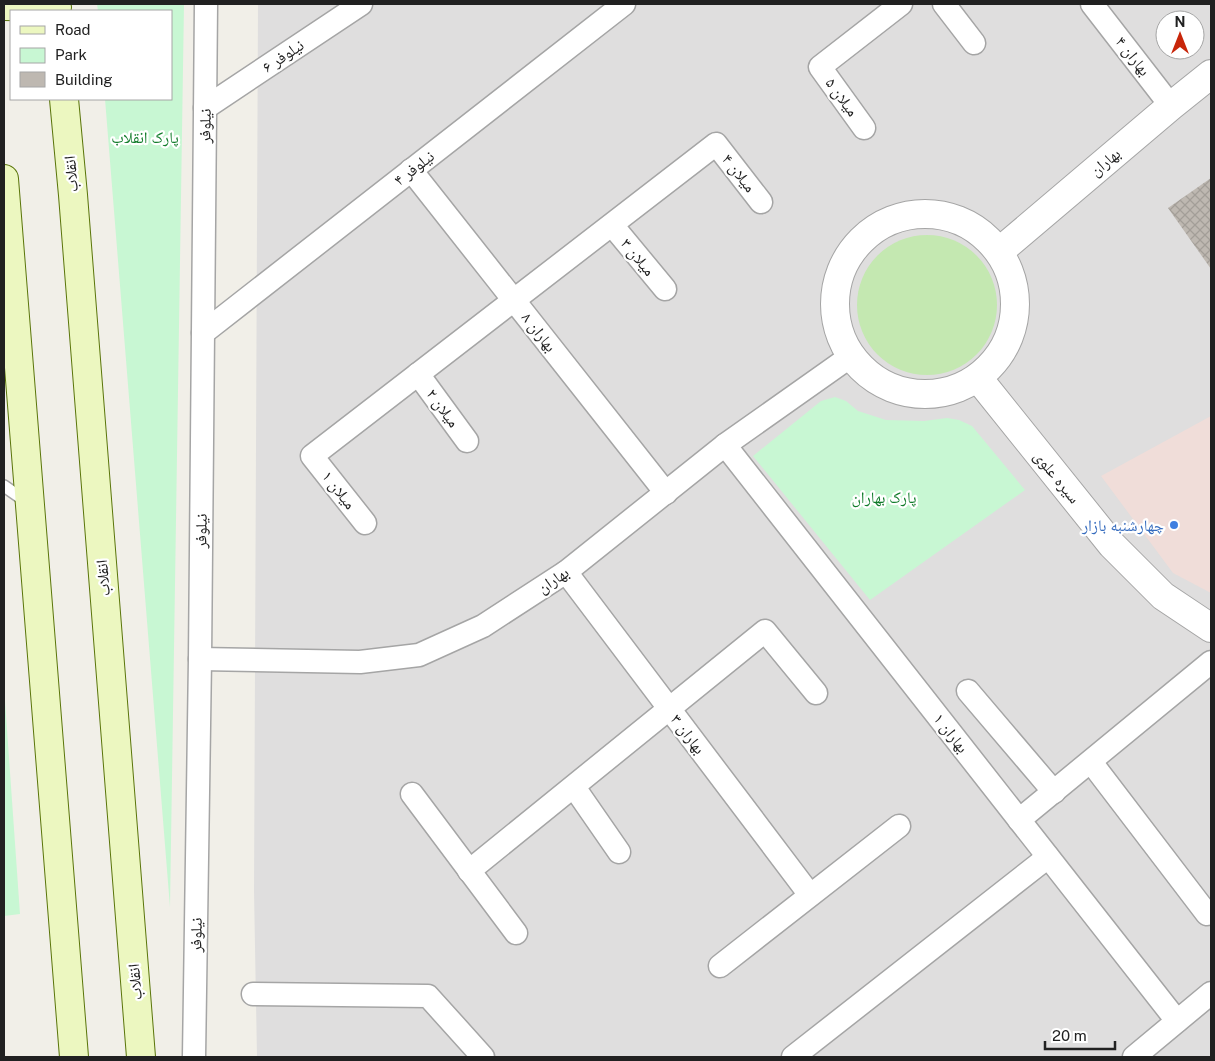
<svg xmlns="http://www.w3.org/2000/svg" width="1215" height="1061" font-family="'Public Sans','Noto Naskh Arabic',sans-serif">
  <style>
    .residential { fill: #dfdede; fill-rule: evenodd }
    .commercial { fill: #f0ddd9 }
    .grass { fill: #c4e8b1 }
    .park { fill: #c8f7d3 }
    .shadow { fill: #0003 }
    .building { fill: url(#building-cross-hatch) }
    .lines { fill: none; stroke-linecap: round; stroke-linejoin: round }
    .service-casing { stroke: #a5a5a5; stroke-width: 14 }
    .minor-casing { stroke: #a5a5a5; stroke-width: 25 }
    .tertiary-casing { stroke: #a5a5a5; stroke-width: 30 }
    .secondary-casing { stroke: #5a750a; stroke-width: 30 }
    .service { stroke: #fff; stroke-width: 11 }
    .minor { stroke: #fff; stroke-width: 22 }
    .tertiary { stroke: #fff; stroke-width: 28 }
    .secondary { stroke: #ecf7c0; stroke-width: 28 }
    .shop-dot { fill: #3f7fe0; stroke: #fff; stroke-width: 2 }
    .labels { text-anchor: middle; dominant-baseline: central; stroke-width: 4.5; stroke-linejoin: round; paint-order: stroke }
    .street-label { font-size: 16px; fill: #212121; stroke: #fff }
    .park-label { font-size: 16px; fill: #117c2a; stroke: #fff }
    .shop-label { font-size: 16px; fill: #366cbe; stroke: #fff; text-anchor: end }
  </style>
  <defs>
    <pattern id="building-cross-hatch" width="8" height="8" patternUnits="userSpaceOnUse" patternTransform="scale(1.25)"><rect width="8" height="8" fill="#beb8b1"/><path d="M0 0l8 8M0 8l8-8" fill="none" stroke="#a39e98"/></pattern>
  </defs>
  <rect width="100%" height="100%" fill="#f1efe8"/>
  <path class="residential" d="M258,4h953v1053h-954l-3,-166zM1165,20h30v30h-30z"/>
  <path class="commercial" d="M1211,416v177l-38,-20 -72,-97z"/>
  <circle class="grass" cx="927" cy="305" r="70"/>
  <g class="park">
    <path d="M97,4h87l-14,903 -65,-808h66v-88h-73z"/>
    <path d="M835,397l11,4 12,10 28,9 38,1 23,-3 12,2 13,6 53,64 -155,110 -117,-144 68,-55z"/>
    <path d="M4,687l16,227 -16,2z"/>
  </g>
  <path class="shadow" d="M1211,179v88l-41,-58z"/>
  <path class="building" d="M1211,178v91l-43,-61z"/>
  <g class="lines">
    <defs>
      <path id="service" d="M4,486l23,16"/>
      <g id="minor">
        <path d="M944,4l30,39"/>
        <path d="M1092,4l79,102"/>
        <path d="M205,108l156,-104"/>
        <path d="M864,128l-44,-61 81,-63"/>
        <path d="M411,170l255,323"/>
        <path d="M612,225l53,64"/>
        <path d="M203,333l421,-329"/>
        <path d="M418,374l49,67"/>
        <path d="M725,445l452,576"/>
        <path d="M365,523l-53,-67 404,-312 45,58"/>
        <path d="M566,572l244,323"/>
        <path d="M200,659l160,3 59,-7 64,-29 83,-54 159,-127 126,-89"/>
        <path d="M968,691l86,101"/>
        <path d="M1091,762l116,152"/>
        <path d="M574,787l45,65"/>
        <path d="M412,794l104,139"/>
        <path d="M1019,820l192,-158"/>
        <path d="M469,871l296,-240 51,62"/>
        <path d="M720,966l179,-140"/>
        <path d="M253,994l175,2 55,61"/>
        <path d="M194,1057l6,-398 6,-655"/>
        <path d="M793,1057l255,-200"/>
        <path d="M1134,1057l77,-64"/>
      </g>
      <g id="tertiary">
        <circle cx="925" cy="304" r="90"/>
        <path d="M1000,251l171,-145 40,-32"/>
        <path d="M978,378l134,167 51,51 48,32"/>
      </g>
      <g id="secondary">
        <path d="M4,6l53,1"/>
        <path d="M64,99l9,96 68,862"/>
        <path d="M4,179l70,878"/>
      </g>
    </defs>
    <use href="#service" class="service-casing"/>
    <use href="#minor" class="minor-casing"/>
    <use href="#tertiary" class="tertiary-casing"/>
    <use href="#secondary" class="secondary-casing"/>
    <use href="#service" class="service"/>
    <use href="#minor" class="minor"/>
    <use href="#tertiary" class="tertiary"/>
    <use href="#secondary" class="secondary"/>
  </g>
  <circle class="shop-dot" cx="1174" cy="525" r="5"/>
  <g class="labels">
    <g class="street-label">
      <text transform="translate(283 56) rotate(-34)">نیلوفر ۶</text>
      <text transform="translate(1133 56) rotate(52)">بهاران ۴</text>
      <text transform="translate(842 97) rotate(54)">میلان ۵</text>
      <text transform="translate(205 126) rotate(-89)">نیلوفر</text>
      <text transform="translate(1105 162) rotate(-40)">بهاران</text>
      <text transform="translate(414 168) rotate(-38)">نیلوفر ۴</text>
      <text transform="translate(739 173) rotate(52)">میلان ۴</text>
      <text transform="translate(71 174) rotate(-95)">انقلاب</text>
      <text transform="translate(638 257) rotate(51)">میلان ۳</text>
      <text transform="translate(539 332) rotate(52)">بهاران ۸</text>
      <text transform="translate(443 408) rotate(54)">میلان ۲</text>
      <text transform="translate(1057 477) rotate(51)">سیره علوی</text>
      <text transform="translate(339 490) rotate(52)">میلان ۱</text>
      <text transform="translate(201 531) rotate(-89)">نیلوفر</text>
      <text transform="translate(103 578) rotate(-95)">انقلاب</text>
      <text transform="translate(553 580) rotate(-34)">بهاران</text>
      <text transform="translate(951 733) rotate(52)">بهاران ۱</text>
      <text transform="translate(688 734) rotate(53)">بهاران ۳</text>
      <text transform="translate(196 935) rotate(-89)">نیلوفر</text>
      <text transform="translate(135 982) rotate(-95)">انقلاب</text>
    </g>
    <g class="park-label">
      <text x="145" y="137">پارک انقلاب</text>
      <text x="884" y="497">پارک بهاران</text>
    </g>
    <g class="shop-label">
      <text x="1164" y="525">چهارشنبه بازار</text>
    </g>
  </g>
  <rect width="1215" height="1061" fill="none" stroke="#212121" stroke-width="10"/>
  <rect x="10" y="10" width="162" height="90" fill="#ffffff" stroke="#a6a6a6"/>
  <rect x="20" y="26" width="25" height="8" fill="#ecf7c0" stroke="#a6a6a6"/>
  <text x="55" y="35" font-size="15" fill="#212121">Road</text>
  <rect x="20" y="48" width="25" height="15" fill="#c8f7d3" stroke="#a6a6a6"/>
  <text x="55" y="60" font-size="15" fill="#212121">Park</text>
  <rect x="20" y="72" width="25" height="15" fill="#beb8b1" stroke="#a6a6a6"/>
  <text x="55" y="85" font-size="15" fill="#212121">Building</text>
  <g transform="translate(1180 35)"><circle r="24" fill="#ffffff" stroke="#a6a6a6"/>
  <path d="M0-4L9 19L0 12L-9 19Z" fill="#c8260a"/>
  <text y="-8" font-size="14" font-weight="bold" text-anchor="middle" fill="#212121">N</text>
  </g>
  <path d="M1045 1041v8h70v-8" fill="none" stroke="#212121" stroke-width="2.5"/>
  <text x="1052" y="1041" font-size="15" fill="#212121" stroke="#ffffff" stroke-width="4" paint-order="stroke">20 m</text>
</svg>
